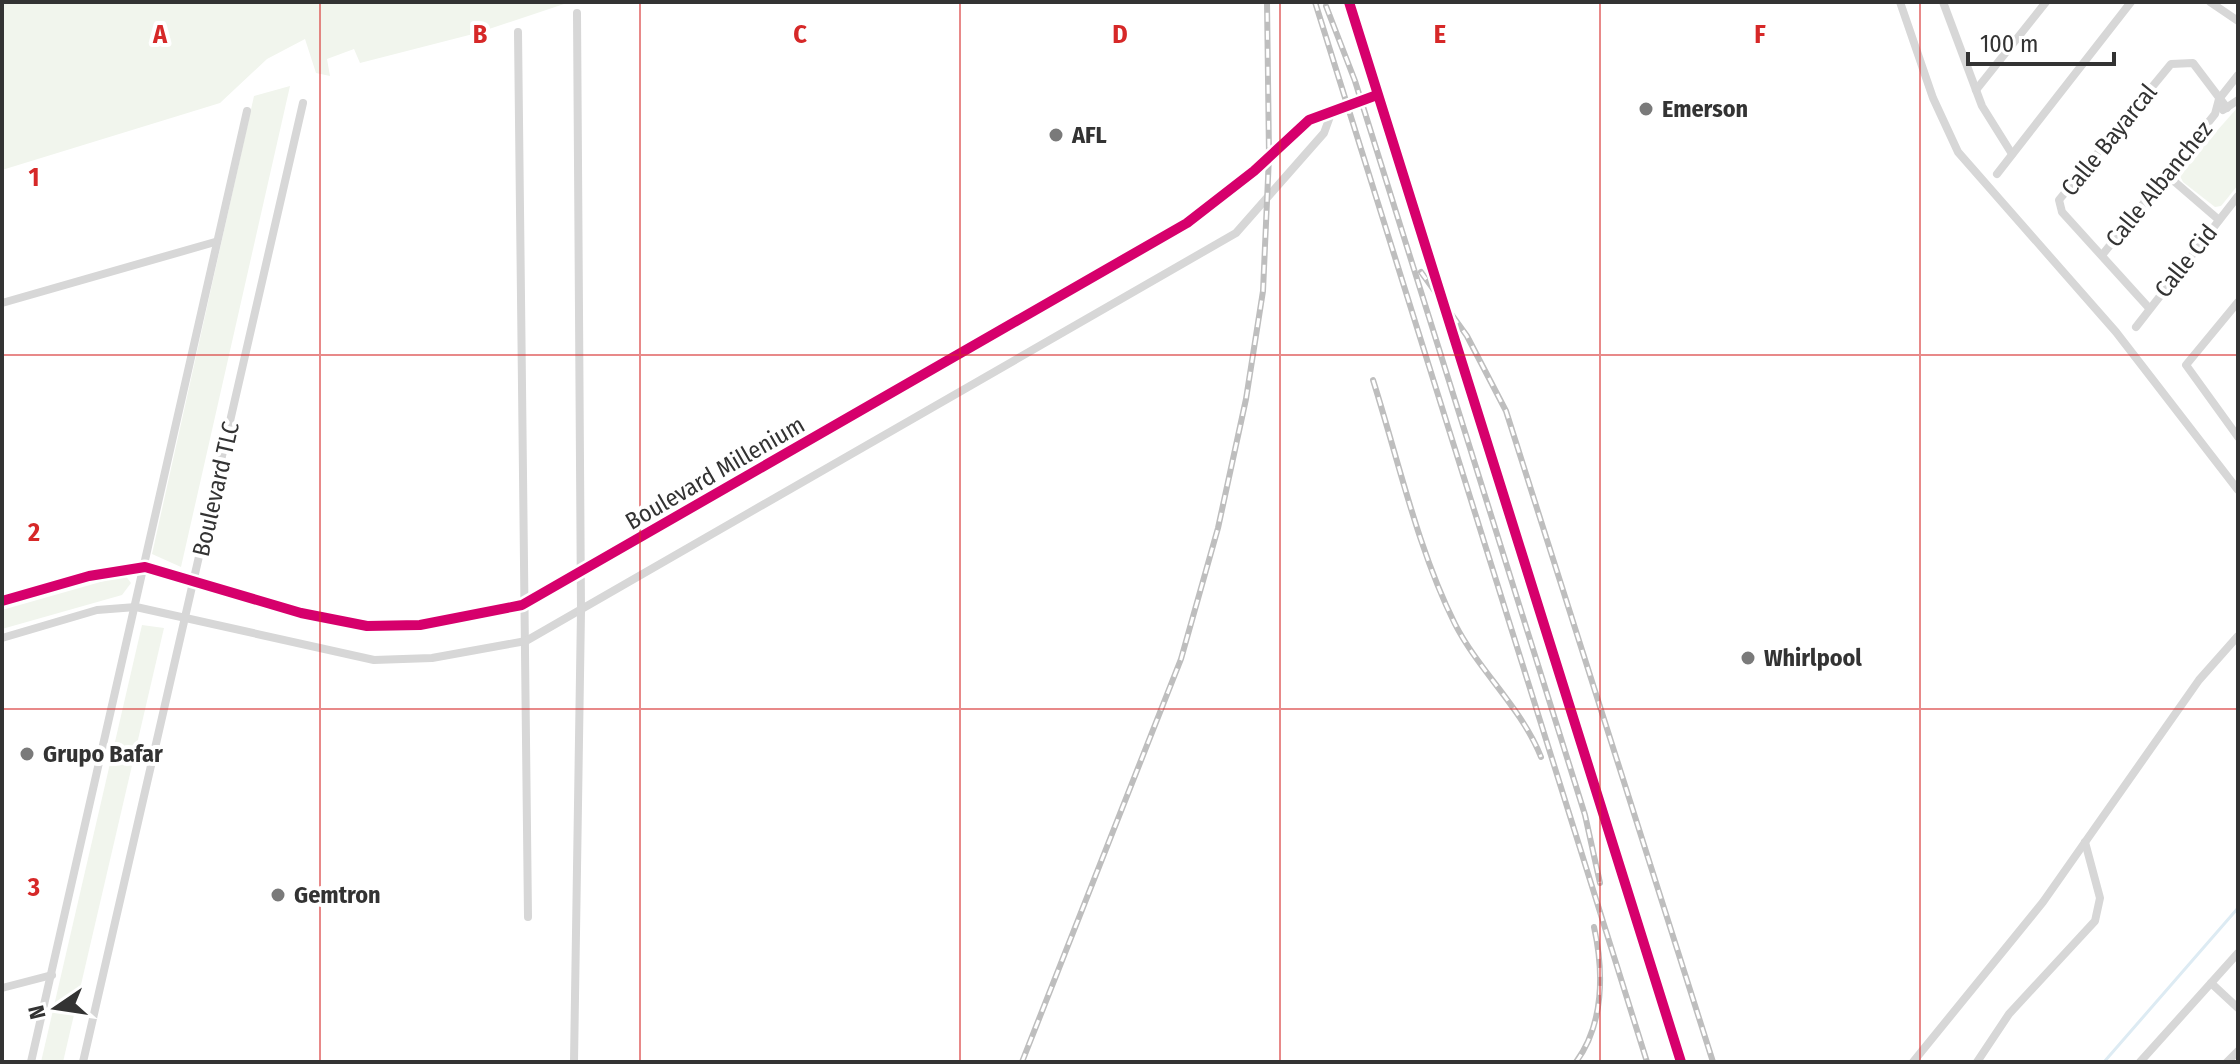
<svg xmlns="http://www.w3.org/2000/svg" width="2240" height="1064" font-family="'Fira Sans Condensed',sans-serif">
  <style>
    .green { fill: #f1f5ed }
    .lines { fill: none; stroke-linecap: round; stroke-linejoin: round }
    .stream { stroke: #ddebf3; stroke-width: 3 }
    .minor { stroke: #d7d7d7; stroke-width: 8 }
    .tertiary { stroke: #d7d7d7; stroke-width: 11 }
    .rail-casing { stroke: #bebebe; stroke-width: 6 }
    .rail { stroke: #fff; stroke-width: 3; stroke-dasharray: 9; stroke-linecap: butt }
    .cycleway-casing { stroke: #fff; stroke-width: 15 }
    .cycleway { stroke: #d6006c; stroke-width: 10 }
    .grid { fill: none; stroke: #d62828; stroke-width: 2; stroke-opacity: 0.55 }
    .poi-dot { fill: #7a7a7a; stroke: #fff; stroke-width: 3 }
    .labels { text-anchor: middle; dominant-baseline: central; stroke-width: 8; stroke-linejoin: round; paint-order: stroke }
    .poi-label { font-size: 24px; font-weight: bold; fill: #333; stroke: #fff; text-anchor: start }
    .street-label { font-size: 24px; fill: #333; stroke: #fff }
    .grid-label { font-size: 26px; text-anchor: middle; font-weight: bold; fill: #d62828; stroke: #fff; stroke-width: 8; stroke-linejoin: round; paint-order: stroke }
  </style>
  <rect width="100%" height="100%" fill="#fff"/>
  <g class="green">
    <path d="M2,2h568l-93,31 -117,30 -6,-14 -27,10 3,17 -14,-3 -11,-34 -38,20 -47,44 -218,67z"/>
    <path d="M290,86l-109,481 -29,-13 102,-458z"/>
    <path d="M2238,107v78l-17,21 -6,1 -32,-25 -4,-8z"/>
    <path d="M125,575l6,8 -9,12 -120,34v-19z"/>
    <path d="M142,625l22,3 -101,434h-22z"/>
  </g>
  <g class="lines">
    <path class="stream" d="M2104,1062l134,-154"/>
    <g class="minor">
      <path d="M1900,2l33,96 25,54 158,180 122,158"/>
      <path d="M1943,2l39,104 30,48"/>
      <path d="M2210,2l28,19"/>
      <path d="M518,32l10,885"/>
      <path d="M1976,90l70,-88"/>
      <path d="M2223,110l15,-10"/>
      <path d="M1997,174l134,-172"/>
      <path d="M2168,176l51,44"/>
      <path d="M2103,254l112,-140 4,-15 19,-24"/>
      <path d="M2238,302l-52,63 52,72"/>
      <path d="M2,303l213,-61"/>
      <path d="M2149,308l-87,-96 -3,-12 112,-136 22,-1 34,45"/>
      <path d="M2136,327l102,-131"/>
      <path d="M2,601l87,-25 56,-9 156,46 66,13 53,-1 102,-20 665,-382 67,-52 55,-51 68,-25"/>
      <path d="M2,638l95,-28 39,-3 238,53 58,-2 94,-17 710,-408 88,-100 8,-22"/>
      <path d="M2211,983l27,25"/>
      <path d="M2,988l50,-13"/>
      <path d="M31,1062l216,-951"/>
      <path d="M83,1062l220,-959"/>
      <path d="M574,1062l7,-451 -4,-598"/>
      <path d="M1913,1062l130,-160 156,-222 39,-44"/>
      <path d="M1977,1062l32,-48 86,-93 5,-23 -15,-56"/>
      <path d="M2140,1062l98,-109"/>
      <path d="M2227,1062l11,-11"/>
    </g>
    <path class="tertiary" d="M1349,2l332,1060"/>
    <defs>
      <g id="rail">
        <path d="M1315,2l332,1060"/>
        <path d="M1326,6l29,75 230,734 15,68"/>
        <path d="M1421,272l46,64 39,75 207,651"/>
        <path d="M1373,380c25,79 45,170 82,244 24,47 66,83 86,133"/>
        <path d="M1022,1062l159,-403 37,-131 28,-129 17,-108 6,-135 -2,-154"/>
        <path d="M1576,1062c28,-38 28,-90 18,-135"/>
      </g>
    </defs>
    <use href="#rail" class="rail-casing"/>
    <use href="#rail" class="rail"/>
    <defs>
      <g id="cycleway">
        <path d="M1349,2l332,1060"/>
        <path d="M2,601l87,-25 56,-9 156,46 66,13 53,-1 102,-20 665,-382 67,-52 55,-51 68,-25"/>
      </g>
    </defs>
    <use href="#cycleway" class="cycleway-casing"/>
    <use href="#cycleway" class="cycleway"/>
  </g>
  <path class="grid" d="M320,2v1060M640,2v1060M960,2v1060M1280,2v1060M1600,2v1060M1920,2v1060M2,355h2236M2,709h2236"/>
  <g class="poi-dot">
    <circle cx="1646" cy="109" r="8"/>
    <circle cx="1056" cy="135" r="8"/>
    <circle cx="1748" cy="658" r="8"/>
    <circle cx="27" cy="754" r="8"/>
    <circle cx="278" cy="895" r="8"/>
  </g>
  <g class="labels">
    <g class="poi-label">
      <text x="1662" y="109">Emerson</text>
      <text x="1072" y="135">AFL</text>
      <text x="1764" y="658">Whirlpool</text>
      <text x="43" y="754">Grupo Bafar</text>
      <text x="294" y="895">Gemtron</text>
    </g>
    <g class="street-label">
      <text transform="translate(2109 140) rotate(-51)">Calle Bayarcal</text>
      <text transform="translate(2159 184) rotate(-51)">Calle Albanchez</text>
      <text transform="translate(2186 261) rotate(-52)">Calle Cid</text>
      <text transform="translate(715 473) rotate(-30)">Boulevard Millenium</text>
      <text transform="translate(216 489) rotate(-77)">Boulevard TLC</text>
    </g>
  </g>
  <g class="grid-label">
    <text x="160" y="43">A</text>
    <text x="480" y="43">B</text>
    <text x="800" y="43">C</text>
    <text x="1120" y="43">D</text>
    <text x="1440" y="43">E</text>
    <text x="1760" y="43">F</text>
    <text x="34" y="186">1</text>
    <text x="34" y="541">2</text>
    <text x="34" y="896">3</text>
  </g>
  <rect width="2240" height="1064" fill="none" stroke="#333333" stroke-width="8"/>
  <g transform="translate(56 1008) rotate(257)" stroke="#ffffff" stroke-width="6" paint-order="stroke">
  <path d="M0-6L14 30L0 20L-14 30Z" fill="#333333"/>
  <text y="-12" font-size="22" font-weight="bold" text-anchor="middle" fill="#333333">N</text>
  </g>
  <path d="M1968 52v12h146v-12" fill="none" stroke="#333333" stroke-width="4"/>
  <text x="1980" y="52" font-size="24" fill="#333333" stroke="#ffffff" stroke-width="6" paint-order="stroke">100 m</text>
</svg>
